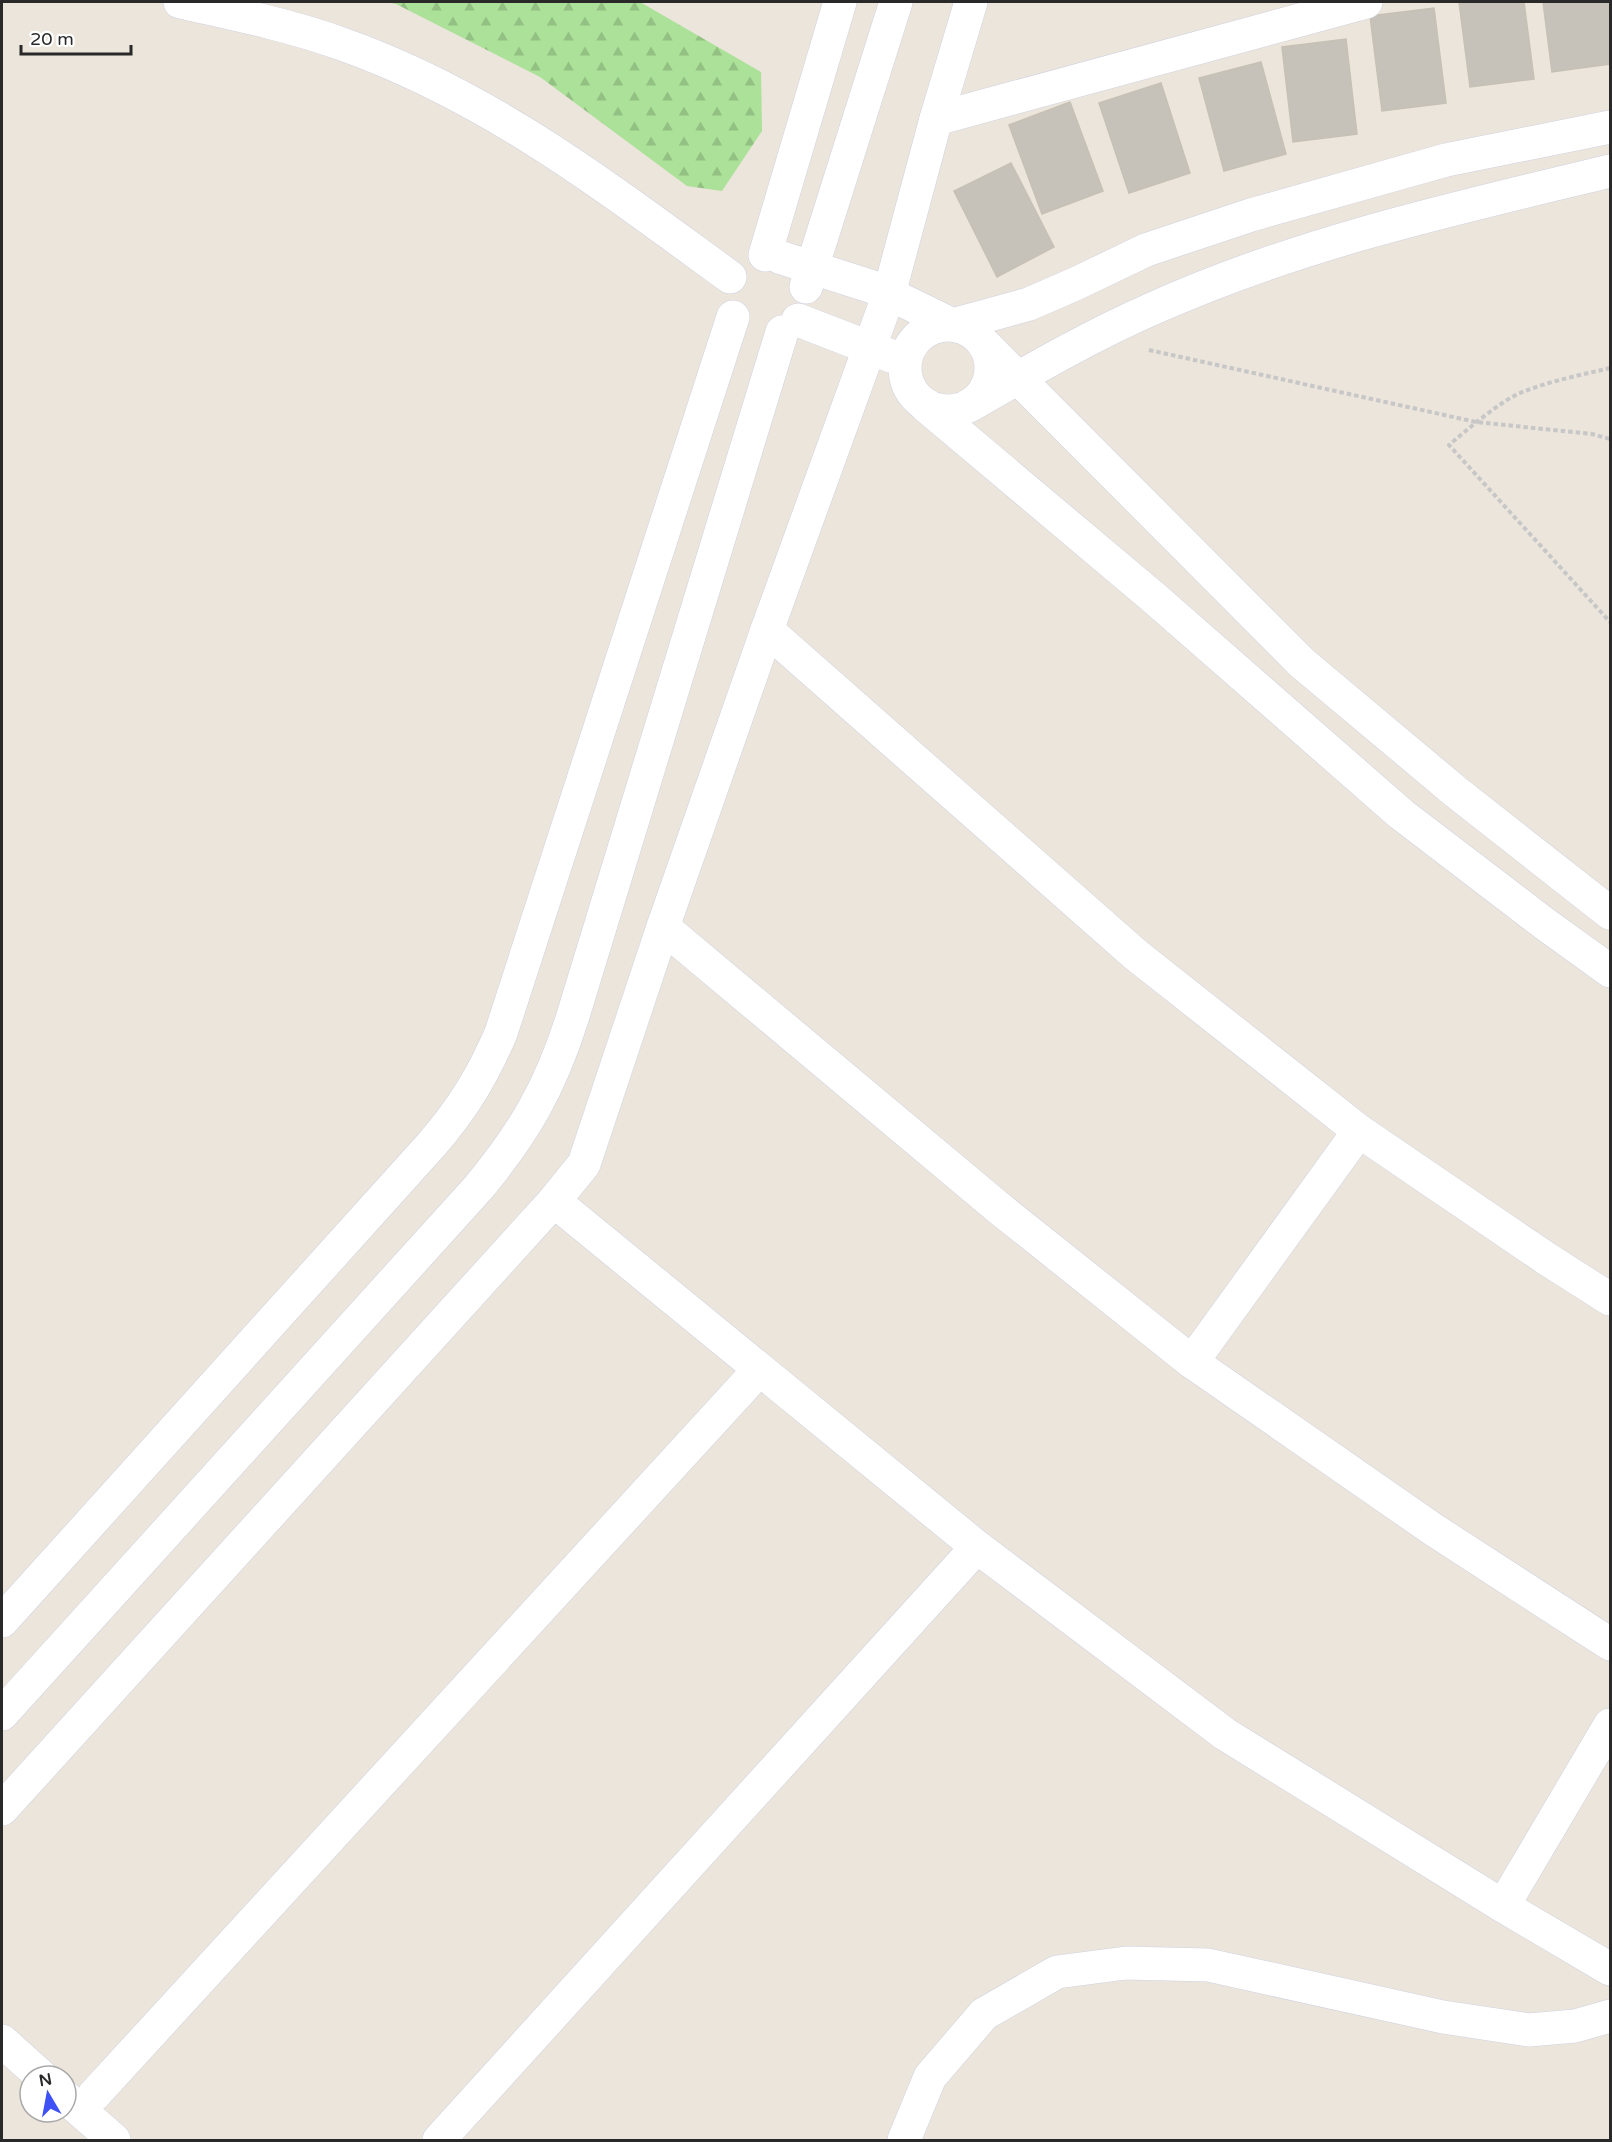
<svg xmlns="http://www.w3.org/2000/svg" width="1612" height="2142" font-family="'Varela Round',sans-serif">
  <style>
    .forest { fill: url(#forest-firs) }
    .building { fill: #c6c2ba; stroke: #c6c1b4; stroke-width: 1.5 }
    .lines { fill: none; stroke-linecap: round; stroke-linejoin: round }
    .minor-casing { stroke: #d0d2e1; stroke-width: 34 }
    .path { stroke: #c7c7c7; stroke-width: 4; stroke-dasharray: 4.5 3; stroke-linecap: butt }
    .minor { stroke: #fff; stroke-width: 33 }
  </style>
  <defs>
    <pattern id="forest-firs" width="22" height="20" patternUnits="userSpaceOnUse" patternTransform="scale(1.5)"><rect width="22" height="20" fill="#abe198"/><path d="M5 1l3.5 6h-7zM16 11l3.5 6h-7z" fill="#93c183"/></pattern>
  </defs>
  <rect width="100%" height="100%" fill="#ebe5db"/>
  <path class="forest" d="M386,2h254l121,70 1,59 -40,60 -35,-5 -147,-109 -144,-73z"/>
  <g class="building">
    <path d="M1459,2h65l10,77 -64,8z"/>
    <path d="M1543,2h65l2,20v42l-58,8z"/>
    <path d="M1434,8l12,95 -64,8 -12,-95z"/>
    <path d="M1346,39l11,95 -64,8 -11,-95z"/>
    <path d="M1261,62l25,92 -62,17 -25,-93z"/>
    <path d="M1161,83l29,90 -61,20 -30,-90z"/>
    <path d="M1070,102l33,89 -61,23 -33,-89z"/>
    <path d="M1011,163l43,84 -57,30 -43,-86z"/>
  </g>
  <g class="lines">
    <defs>
      <g id="minor">
        <path d="M180,2c55,12 109,23 162,42 147,52 264,143 388,233"/>
        <path d="M936,119l430,-117"/>
        <path d="M765,255l75,-253"/>
        <path d="M779,257l100,32 74,36 76,-21 46,-20 71,-34 105,-35 195,-55 164,-33"/>
        <path d="M806,287l90,-285"/>
        <path d="M798,320l93,36"/>
        <circle cx="948" cy="368" r="43"/>
        <path d="M985,345l317,318 154,129 154,121"/>
        <path d="M926,406l227,191 248,217 144,110 65,47"/>
        <path d="M969,406c61,-35 121,-70 185,-98 145,-65 302,-100 456,-137"/>
        <path d="M767,630l369,325 223,176 188,128 63,40"/>
        <path d="M663,927l337,282 192,153 242,168 176,114"/>
        <path d="M554,1201l423,346 248,187 278,172 107,63"/>
        <path d="M1192,1362l167,-231"/>
        <path d="M2,1621l430,-477c31,-36 50,-67 69,-111l232,-716"/>
        <path d="M2,1714l477,-527c46,-56 71,-99 93,-168l210,-687"/>
        <path d="M2,1809l552,-608 30,-37 79,-237 104,-297 122,-336 47,-175 35,-117"/>
        <path d="M1503,1906l107,-181"/>
        <path d="M2,2041l39,35"/>
        <path d="M94,2095l665,-725"/>
        <path d="M66,2098l48,42"/>
        <path d="M439,2140l538,-593"/>
        <path d="M904,2140l26,-63 54,-63 73,-42 69,-9 82,2 235,52 86,13 46,-4 35,-10"/>
      </g>
    </defs>
    <use href="#minor" class="minor-casing"/>
    <g class="path">
      <path d="M1149,350l327,72 116,12 18,5"/>
      <path d="M1610,368c-29,7 -61,13 -90,25 -22,10 -52,36 -71,52l161,177"/>
    </g>
    <use href="#minor" class="minor"/>
  </g>
  <rect width="1612" height="2142" fill="none" stroke="#292929" stroke-width="6"/>
  <g transform="translate(48 2094) rotate(350)"><circle r="28" fill="#ffffff" stroke="#a9a9a9" stroke-width="1.5"/>
  <path d="M0-4.5L10 22L0 15L-10 22Z" fill="#3d51f5"/>
  <text y="-9" font-size="16" font-weight="bold" text-anchor="middle" fill="#292929">N</text>
  </g>
  <path d="M21 45v9h110v-9" fill="none" stroke="#292929" stroke-width="3"/>
  <text x="30" y="45" font-size="18" fill="#292929" stroke="#ffffff" stroke-width="4.5" paint-order="stroke">20 m</text>
</svg>
